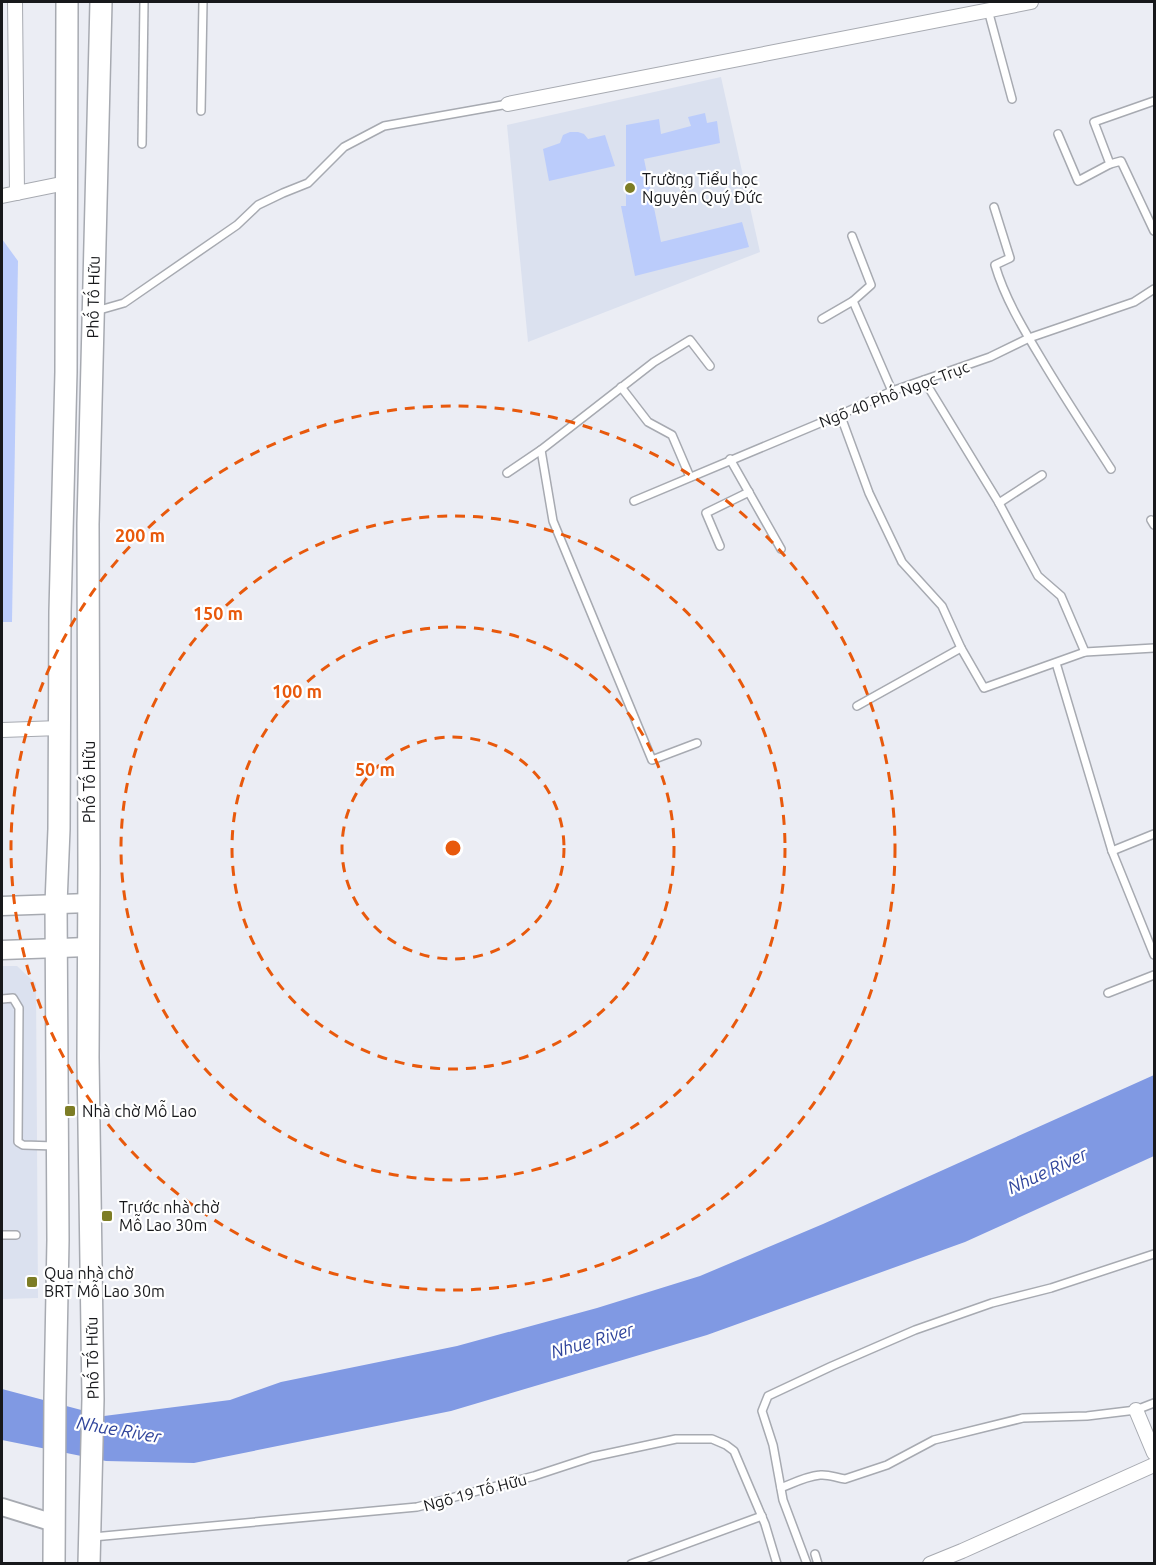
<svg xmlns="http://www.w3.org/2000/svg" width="1156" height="1565" font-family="Ubuntu,sans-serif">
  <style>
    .built { fill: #dbe1ef }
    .water { fill: #8099e3 }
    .building { fill: #bbccfb }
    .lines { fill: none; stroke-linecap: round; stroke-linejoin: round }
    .service-casing { stroke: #a7aab1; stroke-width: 10 }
    .minor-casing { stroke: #a7aab1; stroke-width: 16 }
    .tertiary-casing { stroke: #a7aab1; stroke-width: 20 }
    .secondary-casing { stroke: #a7aab1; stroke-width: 21 }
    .primary-casing { stroke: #a7aab1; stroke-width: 24 }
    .service { stroke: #fff; stroke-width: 7 }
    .minor { stroke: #fff; stroke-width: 14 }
    .tertiary { stroke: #fff; stroke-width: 16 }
    .secondary { stroke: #fff; stroke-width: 18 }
    .primary { stroke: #fff; stroke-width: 21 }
    .ring { fill: none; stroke: #e8590c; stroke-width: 3; stroke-dasharray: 10 8 }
    .poi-dot { fill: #7d7d25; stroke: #fff; stroke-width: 2 }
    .labels { text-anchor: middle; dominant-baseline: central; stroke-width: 4.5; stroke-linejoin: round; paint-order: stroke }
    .poi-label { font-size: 16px; fill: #17181b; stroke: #fff; text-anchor: start }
    .street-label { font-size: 16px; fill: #17181b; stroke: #fff }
    .water-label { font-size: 18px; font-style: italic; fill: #2f449b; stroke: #fff }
    .centre { fill: #e8590c; stroke: #fff; stroke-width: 3 }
    .ring-label { font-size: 18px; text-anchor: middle; font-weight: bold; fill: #e8590c; stroke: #fff; stroke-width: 4.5; stroke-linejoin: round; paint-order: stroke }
  </style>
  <rect width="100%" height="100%" fill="#ebedf4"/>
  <g class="built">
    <path d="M721,77l39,175 -232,90 -21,-217z"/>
    <path d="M2,966h15l19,18 2,314 -36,1z"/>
  </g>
  <path class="water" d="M1154,1075v81l-189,86 -258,93 -256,76 -257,52 -88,-2 -104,-21v-51l102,27 126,-16 51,-18 176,-36 140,-38 103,-32 123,-52z"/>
  <g class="building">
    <path d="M705,113l2,10 10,-2 3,22 -76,16 17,83 81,-20 7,25 -114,29 -14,-70h5v-81l33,-6 2,15 30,-8 -3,-9z"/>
    <path d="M570,132h8l6,2 4,5 17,-4 10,31 -66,15 -6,-32 17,-6 3,-8z"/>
    <path d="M2,239l16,22 -6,361h-10z"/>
  </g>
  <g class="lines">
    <defs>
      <g id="service">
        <path d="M988,10l24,89"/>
        <path d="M1154,101l-60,21 16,42 11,-3 33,70"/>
        <path d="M201,111l2,-109"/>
        <path d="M1058,134l20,47 32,-17"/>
        <path d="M142,144l2,-142"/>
        <path d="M994,207l16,51 -15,7c10,34 29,65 47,95 22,37 46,73 69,109"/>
        <path d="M852,236l19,49 -18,16 39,90"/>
        <path d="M96,311l28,-8 113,-78 21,-20 25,-12 25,-10 36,-36 40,-21 124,-22"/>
        <path d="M822,319l31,-18"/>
        <path d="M924,380l75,123 39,73 23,20 24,56"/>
        <path d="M621,387l27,35 24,13 18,42"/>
        <path d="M840,414l29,79 33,69 40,44 19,42 23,40 101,-36 69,-4"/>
        <path d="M730,459l51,90"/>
        <path d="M507,473l34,-23"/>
        <path d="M634,501l210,-88 48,-22 98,-34 39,-19 105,-36 20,-13"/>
        <path d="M999,503l43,-28"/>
        <path d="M1151,520l3,5"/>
        <path d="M720,546l-14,-33 43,-21"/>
        <path d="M1056,663l56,188 42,104"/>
        <path d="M857,706l104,-58"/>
        <path d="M697,743l-45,17 -99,-239 -12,-71 113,-88 36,-22 20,26"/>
        <path d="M1112,851l42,-17"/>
        <path d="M1108,993l46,-18"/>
        <path d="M2,999l11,-1 6,10 -1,134 5,3 32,1"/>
        <path d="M2,1235h14"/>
        <path d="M781,1488c12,-5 26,-12 39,-13 9,-1 16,3 25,4l42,-14 47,-25 89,-22 64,-2 49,-6 18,-7"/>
        <path d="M93,1537l324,-30 117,-31 58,-19 84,-18h36l14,6 8,6 31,73 12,40"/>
        <path d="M815,1554l3,10"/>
        <path d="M631,1564l131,-48"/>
        <path d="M807,1564l-24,-64 -10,-55 -11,-34 6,-15 64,-30 83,-36 77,-27 59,-15 103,-34"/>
      </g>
      <g id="minor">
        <path d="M15,2l2,191"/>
        <path d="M508,104l523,-102"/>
        <path d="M2,196l64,-13"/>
        <path d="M2,730l58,-2"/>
        <path d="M1136,1410l18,43"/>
        <path d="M930,1564l32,-13 192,-86"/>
      </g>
      <path id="tertiary" d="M2,1507l52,16"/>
      <g id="secondary">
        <path d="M2,906l87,-3"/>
        <path d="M2,950l86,-3"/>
      </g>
      <g id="primary">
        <path d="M54,1564l1,-166 3,-158 -2,-336 3,-75 1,-217 6,-240 1,-370"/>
        <path d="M89,1564l4,-165 -5,-341 1,-190 -1,-344 13,-522"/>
      </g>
    </defs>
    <use href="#service" class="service-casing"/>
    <use href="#minor" class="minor-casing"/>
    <use href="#tertiary" class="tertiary-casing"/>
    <use href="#secondary" class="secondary-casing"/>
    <use href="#primary" class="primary-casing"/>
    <use href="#service" class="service"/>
    <use href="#minor" class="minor"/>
    <use href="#tertiary" class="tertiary"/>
    <use href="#secondary" class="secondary"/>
    <use href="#primary" class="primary"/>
  </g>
  <g class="ring">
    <circle cx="453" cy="848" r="111"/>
    <circle cx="453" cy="848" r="221"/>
    <circle cx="453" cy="848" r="332"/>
    <circle cx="453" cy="848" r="442"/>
  </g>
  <g class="poi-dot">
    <circle cx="630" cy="188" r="6"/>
    <rect x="64" y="1105" width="12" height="12" rx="3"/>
    <rect x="101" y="1210" width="12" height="12" rx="3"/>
    <rect x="26" y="1276" width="12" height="12" rx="3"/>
  </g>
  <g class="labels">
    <g class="poi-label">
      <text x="642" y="179">Trường Tiểu học<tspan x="642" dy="18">Nguyễn Quý Đức</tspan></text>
      <text x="82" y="1111">Nhà chờ Mỗ Lao</text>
      <text x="119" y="1207">Trước nhà chờ<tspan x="119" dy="18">Mỗ Lao 30m</tspan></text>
      <text x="44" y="1273">Qua nhà chờ<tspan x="44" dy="18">BRT Mỗ Lao 30m</tspan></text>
    </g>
    <g class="street-label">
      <text transform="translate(93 297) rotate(-89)">Phố Tố Hữu</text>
      <text transform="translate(894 394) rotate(-21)">Ngõ 40 Phố Ngọc Trục</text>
      <text transform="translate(89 782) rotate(-90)">Phố Tố Hữu</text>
      <text transform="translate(92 1358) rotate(-91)">Phố Tố Hữu</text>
      <text transform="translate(475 1492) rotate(-15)">Ngõ 19 Tố Hữu</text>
    </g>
    <g class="water-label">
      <text transform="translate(1047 1170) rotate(-25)">Nhue River</text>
      <text transform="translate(592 1340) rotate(-16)">Nhue River</text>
      <text transform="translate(119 1429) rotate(10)">Nhue River</text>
    </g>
  </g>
  <circle cx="453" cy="848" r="9" class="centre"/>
  <g class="ring-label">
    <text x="140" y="542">200 m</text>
    <text x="218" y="620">150 m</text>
    <text x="297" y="698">100 m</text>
    <text x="375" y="776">50 m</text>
  </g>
  <rect width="1156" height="1565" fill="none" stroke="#17181b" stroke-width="6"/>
</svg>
